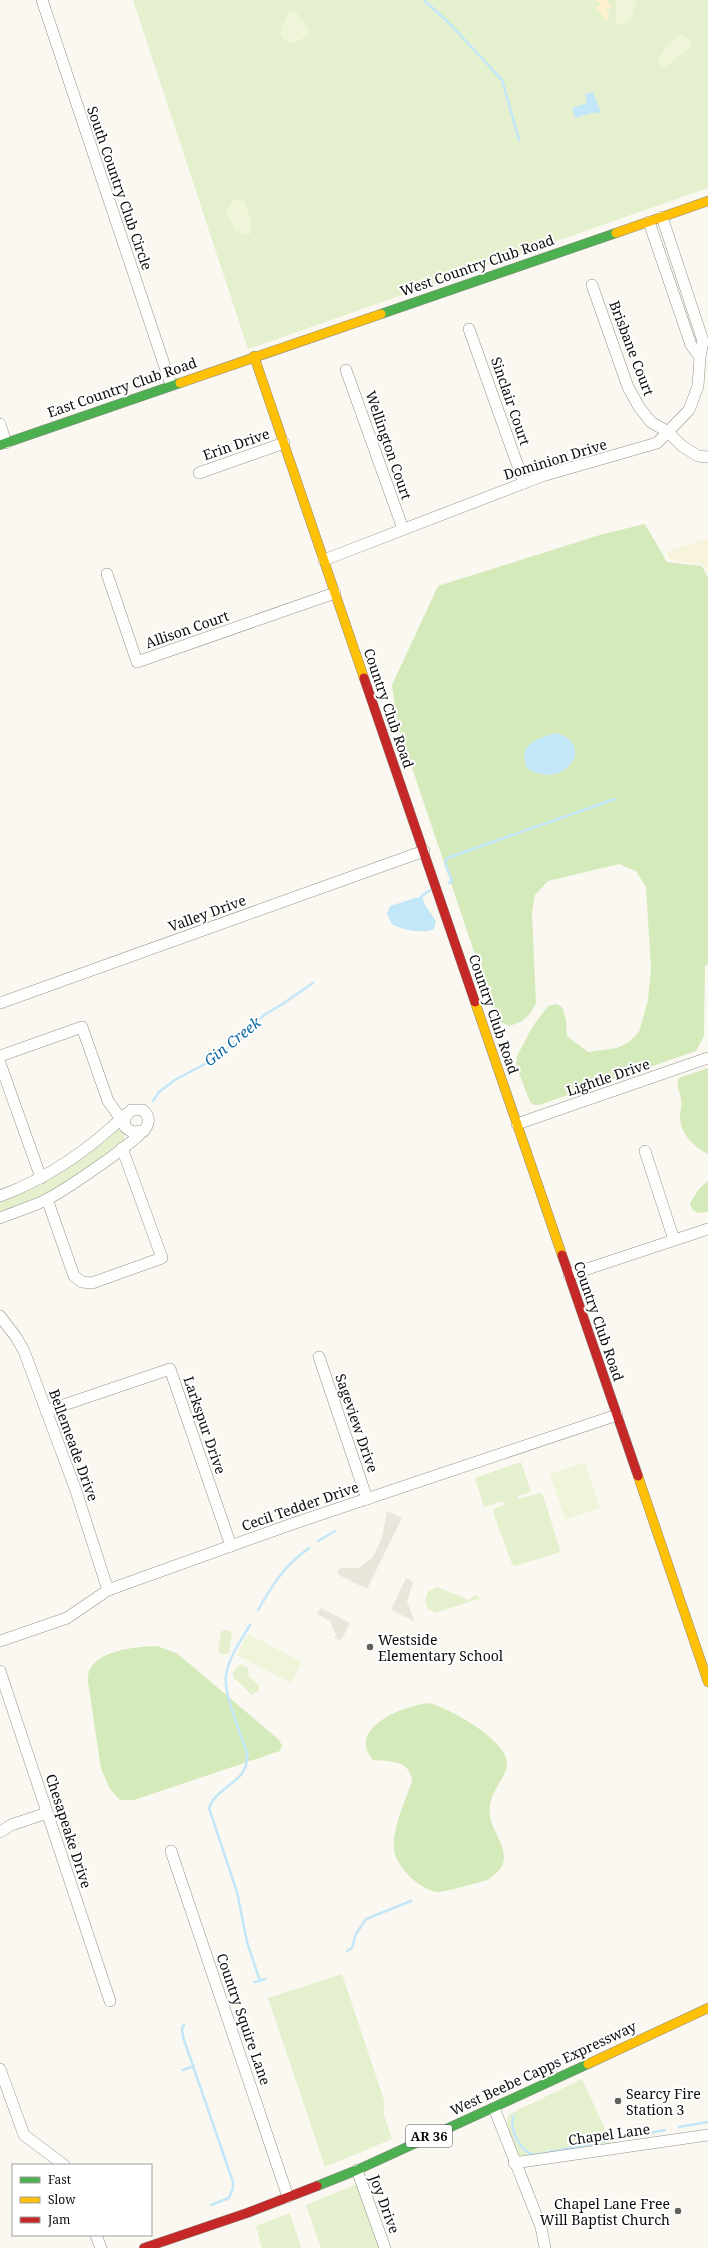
<svg xmlns="http://www.w3.org/2000/svg" width="708" height="2248" font-family="'Noto Serif',serif">
  <style>
    .farmland { fill: #f8f4db }
    .green { fill: #e5f1ce }
    .forest { fill: #d5eabb; fill-rule: evenodd }
    .sand { fill: #fdf1ce }
    .pitch { fill: #eef5d8 }
    .plaza { fill: #ebe6db }
    .water { fill: #c3e7f8 }
    .lines { fill: none; stroke-linecap: round; stroke-linejoin: round }
    .stream { stroke: #c3e7f8; stroke-width: 2.5 }
    .street-casing { stroke: #93928f; stroke-width: 12 }
    .fast-casing { stroke: #8a8985; stroke-width: 10 }
    .slow-casing { stroke: #8a8985; stroke-width: 10 }
    .jam-casing { stroke: #8a8985; stroke-width: 10 }
    .street { stroke: #fefefd; stroke-width: 11 }
    .fast { stroke: #4caf50; stroke-width: 9 }
    .slow { stroke: #ffc107; stroke-width: 9 }
    .jam { stroke: #c62828; stroke-width: 9 }
    .poi-dot { fill: #5f5f5c; stroke: #fff; stroke-width: 1.5 }
    .labels { text-anchor: middle; dominant-baseline: central; stroke-width: 4; stroke-linejoin: round; paint-order: stroke }
    .shield { fill: #fff; stroke: #555; stroke-width: 1 }
    .shield-label { font-size: 13px; font-weight: bold; fill: #0c0c0c }
    .street-label { font-size: 14px; fill: #0c0c0c; stroke: #fff }
    .poi-label { font-size: 14px; fill: #0c0c0c; stroke: #fff; text-anchor: start }
    .water-label { font-size: 15px; font-style: italic; fill: #0d6aa6; stroke: #fff }
  </style>
  <rect width="100%" height="100%" fill="#faf8f0"/>
  <path class="farmland" d="M708,538v36l-4,-9 -34,-5 -4,-8z"/>
  <g class="green">
    <path d="M133,0h575v188l-460,161z"/>
    <path d="M120,1129l4,2 1,8 -32,25 -51,33 -42,17v-14z"/>
    <path d="M521,1462l10,30 -14,4 1,3 21,-6 4,2 17,55 -2,3 -43,13 -3,-2 -19,-52 2,-4 9,-3 -1,-4 -19,6 -9,-29z"/>
    <path d="M437,1587l32,13 6,-5 6,3 -46,15 -7,-4 -3,-8 3,-10z"/>
    <path d="M224,1630l6,1 2,3 -3,19 -6,2 -5,-4 3,-19z"/>
    <path d="M240,1664l8,4 1,9 10,8v5l-7,5 -19,-18v-5z"/>
    <path d="M342,1974l42,126v15l8,24 -67,28 -57,-169z"/>
    <path d="M582,2079l31,67 -91,13c-11,-9 -22,-34 -12,-45z"/>
    <path d="M359,2183l23,65h-61l-15,-43z"/>
    <path d="M290,2213l11,35h-39l-6,-22z"/>
  </g>
  <g class="forest">
    <path d="M645,524l22,38 35,4 6,12v386l-3,2 -1,70 -8,15 -157,54h-5l-4,-3 -14,-37 1,-9 16,-30 15,-20 8,-2 6,3 4,13 1,16 21,16 29,-4 12,-6 10,-10 9,-32 3,-32 -5,-81 -10,-16 -17,-7 -71,17 -13,14 -3,18 4,90c-6,13 -12,19 -27,23l-12,-6 -100,-297 -5,-38 46,-99 165,-52zM556,733c42,12 7,59 -29,35l22,-33z"/>
    <path d="M708,1068v86c-14,-7 -27,-20 -28,-36 0,-7 2,-12 1,-19 -1,-7 -6,-15 -2,-21z"/>
    <path d="M708,1181v31l-11,1 -5,-4 -2,-6 9,-14z"/>
    <path d="M157,1646l19,7 15,12 87,74 4,6 -2,6 -146,49h-14l-10,-11 -9,-20 -13,-87c0,-4 0,-10 2,-13 12,-20 46,-22 67,-23z"/>
    <path d="M428,1703c20,4 79,37 79,60 0,16 -20,28 -17,53 2,17 21,34 11,52 -3,4 -10,10 -14,12 -7,2 -45,13 -50,12 -17,-2 -42,-26 -43,-43 -2,-19 11,-49 18,-67 -2,-23 -21,-20 -39,-22 -27,-32 30,-54 55,-57z"/>
  </g>
  <path class="sand" d="M596,0h11l4,7 -4,3 3,6 -2,3 -4,1 -3,-7 -4,-3v-4l4,-2z"/>
  <g class="pitch">
    <path d="M616,0h20c0,10 -4,20 -13,25l-6,-1 -1,-3z"/>
    <path d="M292,10l5,3 12,18v3l-15,10 -11,-5 -3,-6 9,-22z"/>
    <path d="M681,34l10,7 -1,7 -27,21 -5,-7c3,-12 12,-21 23,-28z"/>
    <path d="M239,199l6,3 7,21 -2,11 -5,1 -9,-4 -10,-18 7,-12z"/>
    <path d="M585,1462l15,46 -35,12 -15,-46z"/>
    <path d="M248,1634l54,28 -11,21 -54,-28z"/>
  </g>
  <g class="plaza">
    <path d="M387,1511l15,7 -35,71 -30,-15 3,-6h19l14,-11 9,-19z"/>
    <path d="M406,1578l7,4 -6,20 8,20 -24,-12z"/>
    <path d="M321,1608l29,15 -9,18 -7,-4 2,-2 -6,-14 -13,-7z"/>
  </g>
  <g class="water">
    <path d="M593,92l8,20 -5,2 -1,-2 -20,6 -3,-10 15,-5 -2,-9z"/>
    <path d="M556,733c42,12 7,59 -29,35 -10,-23 10,-30 29,-35z"/>
    <path d="M422,896l3,9 11,16 -2,8c-9,5 -34,1 -42,-5l-5,-10 3,-8z"/>
  </g>
  <g class="lines">
    <g class="stream">
      <path d="M424,0l27,25 51,55 17,60"/>
      <path d="M449,883l3,-2 -7,-18 2,-5 168,-59"/>
      <path d="M422,896l8,-6"/>
      <path d="M153,1101l6,-9 16,-12 37,-20 14,-10 38,-35 17,-10 32,-22"/>
      <path d="M318,1541l17,-10"/>
      <path d="M258,1610c15,-26 26,-44 51,-62"/>
      <path d="M250,1625c-9,15 -21,32 -24,50 -3,17 15,60 21,78 3,30 -30,32 -38,55l28,84 10,50 13,39"/>
      <path d="M347,1951l5,-3 4,-14 10,-15 45,-18"/>
      <path d="M255,1982l10,-3"/>
      <path d="M184,2025l-2,3 1,9 50,145v6l-4,10 -18,7"/>
      <path d="M183,2070l11,-4"/>
      <path d="M514,2116c-6,14 7,36 21,39l86,-17"/>
      <path d="M679,2127l29,-5"/>
      <path d="M639,2135l26,-5"/>
    </g>
    <defs>
      <g id="street">
        <path d="M42,0l129,385"/>
        <path d="M649,222l42,123 9,12 3,-16 -41,-124"/>
        <path d="M592,285l36,102 11,20 12,15 17,10 14,14 16,10 10,1"/>
        <path d="M469,329l55,154"/>
        <path d="M346,370l57,159"/>
        <path d="M0,424l6,19"/>
        <path d="M199,473l85,-30"/>
        <path d="M324,560l218,-84 115,-33 32,-33 9,-24 2,-29"/>
        <path d="M107,574l30,88 198,-69"/>
        <path d="M0,1003l424,-152"/>
        <path d="M0,1056l82,-29 26,74 13,18"/>
        <path d="M0,1063l41,115"/>
        <path d="M517,1124l191,-66"/>
        <path d="M645,1151l29,89"/>
        <path d="M0,1196c49,-18 89,-46 126,-82"/>
        <path d="M47,1199l27,77 8,6 10,1 70,-25 -40,-110"/>
        <path d="M0,1218c15,-6 31,-11 46,-18 17,-9 93,-59 101,-74 3,-6 1,-11 -4,-16h-12l-7,9 1,8 7,5 12,-1"/>
        <path d="M569,1275l139,-46"/>
        <path d="M0,1316l16,21 8,14 51,137 33,102"/>
        <path d="M319,1357l48,142"/>
        <path d="M46,1411l124,-42 61,177"/>
        <path d="M0,1641l67,-23 41,-28 184,-66 325,-109"/>
        <path d="M0,1671l110,330"/>
        <path d="M0,1832l11,-7 36,-12"/>
        <path d="M171,1851l117,346"/>
        <path d="M0,2069l24,66 40,30"/>
        <path d="M494,2108l47,119 4,21"/>
        <path d="M514,2163l194,-28"/>
        <path d="M357,2170l28,78"/>
        <path d="M96,2235l5,13"/>
      </g>
      <g id="fast">
        <path d="M381,314l235,-81"/>
        <path d="M0,445l180,-62"/>
        <path d="M317,2186l40,-16 231,-106"/>
      </g>
      <g id="slow">
        <path d="M616,233l92,-32"/>
        <path d="M254,356l110,322"/>
        <path d="M180,383l201,-69"/>
        <path d="M475,1002l87,253"/>
        <path d="M638,1476l70,206"/>
        <path d="M588,2064l120,-56"/>
      </g>
      <g id="jam">
        <path d="M364,678l111,324"/>
        <path d="M562,1255l76,221"/>
        <path d="M144,2248l103,-35 70,-27"/>
      </g>
    </defs>
    <use href="#street" class="street-casing"/>
    <use href="#fast" class="fast-casing"/>
    <use href="#slow" class="slow-casing"/>
    <use href="#jam" class="jam-casing"/>
    <use href="#street" class="street"/>
    <use href="#fast" class="fast"/>
    <use href="#slow" class="slow"/>
    <use href="#jam" class="jam"/>
  </g>
  <g class="poi-dot">
    <circle cx="370" cy="1647" r="4"/>
    <circle cx="618" cy="2101" r="4"/>
    <circle cx="678" cy="2211" r="4"/>
  </g>
  <g class="labels">
    <rect class="shield" x="406" y="2125" width="46" height="22" rx="3"/>
    <g class="shield-label">
      <text x="429" y="2136">AR 36</text>
    </g>
    <g class="street-label">
      <text transform="translate(120 188) rotate(71)">South Country Club Circle</text>
      <text transform="translate(477 265) rotate(-19)">West Country Club Road</text>
      <text transform="translate(632 348) rotate(69)">Brisbane Court</text>
      <text transform="translate(122 387) rotate(-19)">East Country Club Road</text>
      <text transform="translate(511 401) rotate(71)">Sinclair Court</text>
      <text transform="translate(236 444) rotate(-19)">Erin Drive</text>
      <text transform="translate(389 445) rotate(71)">Wellington Court</text>
      <text transform="translate(555 459) rotate(-17)">Dominion Drive</text>
      <text transform="translate(187 629) rotate(-19)">Allison Court</text>
      <text transform="translate(389 708) rotate(71)">Country Club Road</text>
      <text transform="translate(207 913) rotate(-20)">Valley Drive</text>
      <text transform="translate(494 1014) rotate(71)">Country Club Road</text>
      <text transform="translate(608 1077) rotate(-19)">Lightle Drive</text>
      <text transform="translate(599 1321) rotate(71)">Country Club Road</text>
      <text transform="translate(357 1423) rotate(71)">Sageview Drive</text>
      <text transform="translate(205 1425) rotate(71)">Larkspur Drive</text>
      <text transform="translate(74 1445) rotate(70)">Bellemeade Drive</text>
      <text transform="translate(300 1506) rotate(-19)">Cecil Tedder Drive</text>
      <text transform="translate(69 1831) rotate(72)">Chesapeake Drive</text>
      <text transform="translate(244 2019) rotate(71)">Country Squire Lane</text>
      <text transform="translate(543 2068) rotate(-25)">West Beebe Capps Expressway</text>
      <text transform="translate(609 2134) rotate(-8)">Chapel Lane</text>
      <text transform="translate(385 2204) rotate(70)">Joy Drive</text>
    </g>
    <g class="poi-label">
      <text x="378" y="1639">Westside<tspan x="378" dy="16">Elementary School</tspan></text>
      <text x="626" y="2093">Searcy Fire<tspan x="626" dy="16">Station 3</tspan></text>
      <text x="670" y="2203" text-anchor="end">Chapel Lane Free<tspan x="670" dy="16">Will Baptist Church</tspan></text>
    </g>
    <g class="water-label">
      <text transform="translate(232 1041) rotate(-39)">Gin Creek</text>
    </g>
  </g>
  <rect x="12" y="2164" width="140" height="72" fill="#ffffff" stroke="#9e9e9e"/>
  <rect x="20" y="2177" width="20" height="6" fill="#4caf50" stroke="#9e9e9e"/>
  <text x="48" y="2184" font-size="12" fill="#0c0c0c">Fast</text>
  <rect x="20" y="2197" width="20" height="6" fill="#ffc107" stroke="#9e9e9e"/>
  <text x="48" y="2204" font-size="12" fill="#0c0c0c">Slow</text>
  <rect x="20" y="2217" width="20" height="6" fill="#c62828" stroke="#9e9e9e"/>
  <text x="48" y="2224" font-size="12" fill="#0c0c0c">Jam</text>
</svg>
